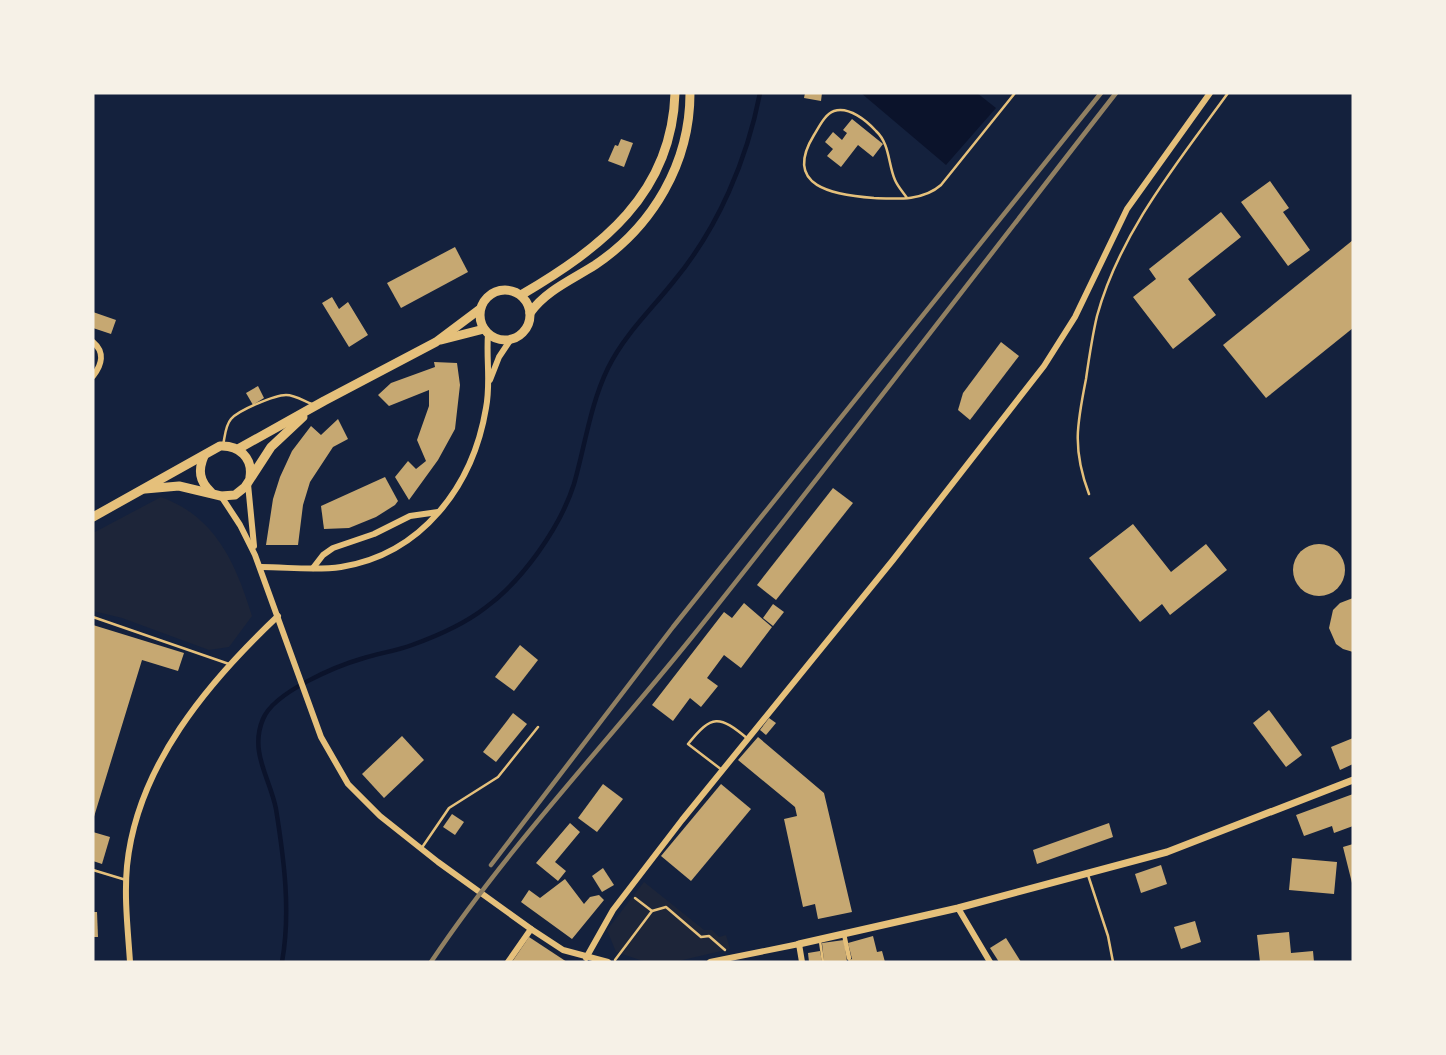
<svg xmlns="http://www.w3.org/2000/svg" width="1446" height="1055" font-family="Quicksand,sans-serif">
  <style>
    .green { fill: #1d2539 }
    .water { fill: #0b132b }
    .lines { fill: none; stroke-linecap: round; stroke-linejoin: round }
    .stream { stroke: #0b132b; stroke-width: 4.5 }
    .building { fill: #c6a872 }
    .path { stroke: #e5c07b; stroke-width: 2.5 }
    .service { stroke: #e5c07b; stroke-width: 2.5 }
    .pedestrian { stroke: #e5c07b; stroke-width: 4.5 }
    .minor { stroke: #e5c07b; stroke-width: 6 }
    .tertiary { stroke: #e5c07b; stroke-width: 7 }
    .primary { stroke: #e5c07b; stroke-width: 9 }
    .rail { stroke: #918062; stroke-width: 4.5 }
  </style>
  <rect width="100%" height="100%" fill="#14213d"/>
  <g class="green">
    <path d="M161,497c55,20 75,67 91,119l-23,31 -20,3 -87,-32 -29,-7v-78z"/>
    <path d="M644,882l60,48h8l7,7 7,-2 4,14 -56,13h-28l-30,-10 -9,-22z"/>
  </g>
  <path class="water" d="M861,93h116l19,15 -50,57z"/>
  <g class="lines">
    <path class="stream" d="M282,962c9,-50 2,-103 -6,-153 -6,-31 -27,-57 -13,-90 11,-27 73,-53 101,-61 16,-5 32,-7 48,-13 25,-9 51,-20 73,-37 37,-27 75,-80 89,-124 11,-38 16,-79 34,-116 16,-33 43,-58 66,-87 44,-53 73,-121 86,-188"/>
  </g>
  <g class="building">
    <path d="M805,93h17l-1,8 -17,-3z"/>
    <path d="M852,119l31,25 -10,13 -15,-12 -17,22 -14,-11 6,-7 -8,-7 8,-10 9,8 5,-7 -4,-3z"/>
    <path d="M621,139l12,4 -9,24 -16,-6 7,-16 3,1z"/>
    <path d="M1270,181l19,27 -6,4 27,38 -22,16 -47,-64z"/>
    <path d="M1221,212l20,25 -53,42 28,36 -43,34 -40,-52 23,-18 -7,-10z"/>
    <path d="M1353,240v88l-87,70 -43,-53z"/>
    <path d="M455,247l13,25 -67,36 -14,-25z"/>
    <path d="M332,297l7,12 9,-7 20,33 -19,12 -27,-44z"/>
    <path d="M93,312l23,8 -5,14 -18,-6z"/>
    <path d="M1001,342l18,14 -49,64 -12,-10 5,-17z"/>
    <path d="M434,362l23,1 3,22 -5,44 -17,31 -29,40 -14,-23 13,-16 8,8 10,-8 -9,-21 12,-34v-16l-40,16 -11,-11 13,-12 44,-16z"/>
    <path d="M258,386l6,12 -11,7 -7,-12z"/>
    <path d="M338,419l10,20 -15,8 -23,35 -7,23 -5,40h-32l7,-46 7,-22 12,-26 19,-25 10,9z"/>
    <path d="M385,477l13,24 -3,4 -19,12 -27,11 -25,1 -3,-23z"/>
    <path d="M833,488l20,15 -77,97 -19,-15z"/>
    <path d="M1133,524l38,48 35,-28 21,26 -57,45 -8,-11 -22,18 -51,-64z"/>
    <circle cx="1319" cy="570" r="26"/>
    <path d="M1353,598v54l-10,-3 -7,-5 -7,-16 4,-18 7,-7z"/>
    <path d="M744,603l28,24 -31,41 -17,-13 -17,23 11,8 -17,21 -11,-9 -17,23 -21,-16 72,-93 8,6z"/>
    <path d="M773,604l11,8 -11,14 -10,-8z"/>
    <path d="M93,625l91,28 -6,18 -36,-11 -49,160z"/>
    <path d="M520,645l18,15 -24,31 -19,-14z"/>
    <path d="M1269,710l33,45 -16,12 -33,-44z"/>
    <path d="M513,713l14,11 -31,38 -13,-10z"/>
    <path d="M769,718l7,5 -10,12 -6,-5z"/>
    <path d="M402,736l22,24 -40,38 -22,-24z"/>
    <path d="M758,737l66,56 28,119 -34,7 -3,-15 -12,3 -19,-88 13,-3 -2,-9 -57,-47z"/>
    <path d="M1353,738v26l-13,6 -9,-23z"/>
    <path d="M603,784l20,15 -26,33 -19,-14z"/>
    <path d="M721,784l30,25 -60,72 -30,-25z"/>
    <path d="M1353,794v32l-19,7 -2,-7 -28,10 -8,-21z"/>
    <path d="M452,814l12,8 -9,13 -12,-8z"/>
    <path d="M570,823l10,9 -25,30 11,9 -8,10 -22,-18z"/>
    <path d="M1109,823l4,14 -76,27 -4,-14z"/>
    <path d="M93,832l17,5 -8,27 -9,-3z"/>
    <path d="M1353,844v39h-1l-9,-36z"/>
    <path d="M1292,858l45,4 -3,32 -45,-4z"/>
    <path d="M1161,865l6,19 -26,9 -6,-19z"/>
    <path d="M603,868l11,17 -12,7 -10,-16z"/>
    <path d="M565,879l19,25 6,-7 9,-2 5,5 -32,39 -51,-37 8,-12 11,8z"/>
    <path d="M93,912h4l1,25h-5z"/>
    <path d="M1195,921l6,21 -20,7 -7,-22z"/>
    <path d="M1289,932l2,21 22,-2 1,11h-54l-3,-27z"/>
    <path d="M873,936l4,16 5,-1 3,11h-36l-1,-2 4,-1 -4,-16z"/>
    <path d="M529,937l38,25h-55z"/>
    <path d="M1006,938l15,24h-22l-9,-14z"/>
    <path d="M844,940l3,22h-23l-2,-19z"/>
    <path d="M820,951l2,11h-13l-1,-9z"/>
  </g>
  <g class="lines">
    <g class="path">
      <path d="M635,898l17,13"/>
      <path d="M615,960l37,-49 14,-4 35,30 8,-1 16,14"/>
    </g>
    <g class="service">
      <path d="M907,198c-4,-6 -9,-11 -12,-18 -7,-16 -5,-36 -19,-49 -9,-10 -27,-25 -42,-20 -9,3 -15,16 -20,24 -32,52 20,60 60,63 23,1 49,3 67,-13l74,-92"/>
      <path d="M223,445c2,-8 2,-19 8,-26 8,-9 44,-24 55,-24 9,0 18,6 26,9"/>
      <path d="M1089,494c-17,-45 -12,-70 -3,-115 3,-21 6,-42 11,-63 23,-84 81,-154 131,-223"/>
      <path d="M93,617l136,47"/>
      <path d="M722,770l-34,-26c24,-30 31,-29 60,-5"/>
      <path d="M421,849l28,-41 49,-31 40,-50"/>
      <path d="M93,870l33,10"/>
      <path d="M1088,875l20,61 5,26"/>
      <path d="M820,941l3,21"/>
    </g>
    <path class="pedestrian" d="M844,934l5,24"/>
    <g class="minor">
      <path d="M93,342c12,10 9,23 0,34"/>
      <path d="M490,380l9,-23 12,-18"/>
      <path d="M248,484l6,62"/>
      <path d="M221,496l19,29 15,30 66,182 27,47 32,32 58,46 93,67 32,21 45,12"/>
      <path d="M261,567c26,0 54,4 80,0 81,-13 132,-81 145,-159 5,-25 0,-49 2,-74"/>
      <path d="M313,568l10,-13 10,-7 41,-14 36,-18 28,-4"/>
      <path d="M958,908l32,54"/>
      <path d="M586,958l27,-48 69,-90 211,-260 151,-194 31,-49 52,-108 83,-116"/>
      <path d="M130,962c-2,-31 -6,-64 -3,-96 10,-100 81,-184 151,-250"/>
      <path d="M508,962l23,-33"/>
      <path d="M710,962l89,-18 3,18"/>
    </g>
    <path class="tertiary" d="M799,944l159,-36 209,-56 186,-72"/>
    <g class="primary">
      <circle cx="505" cy="315" r="25"/>
      <path d="M521,295c80,-47 151,-101 154,-202"/>
      <path d="M530,313c15,-22 43,-34 65,-48 58,-39 95,-102 95,-172"/>
      <path d="M441,340l43,-11"/>
      <path d="M238,449l86,-48 112,-59 44,-33"/>
      <path d="M204,456c-6,14 -5,25 7,36"/>
      <path d="M145,489l34,-3 42,10 14,-1 10,-8 26,-40 32,-30"/>
      <path d="M93,517l127,-71c19,-1 33,12 30,31"/>
    </g>
    <g class="rail">
      <path d="M491,865l182,-238 428,-534"/>
      <path d="M431,962c77,-115 174,-217 261,-325 144,-180 283,-363 424,-544"/>
    </g>
  </g>
  <rect width="1446" height="1055" fill="none" stroke="#f6f1e7" stroke-width="189"/>
</svg>
